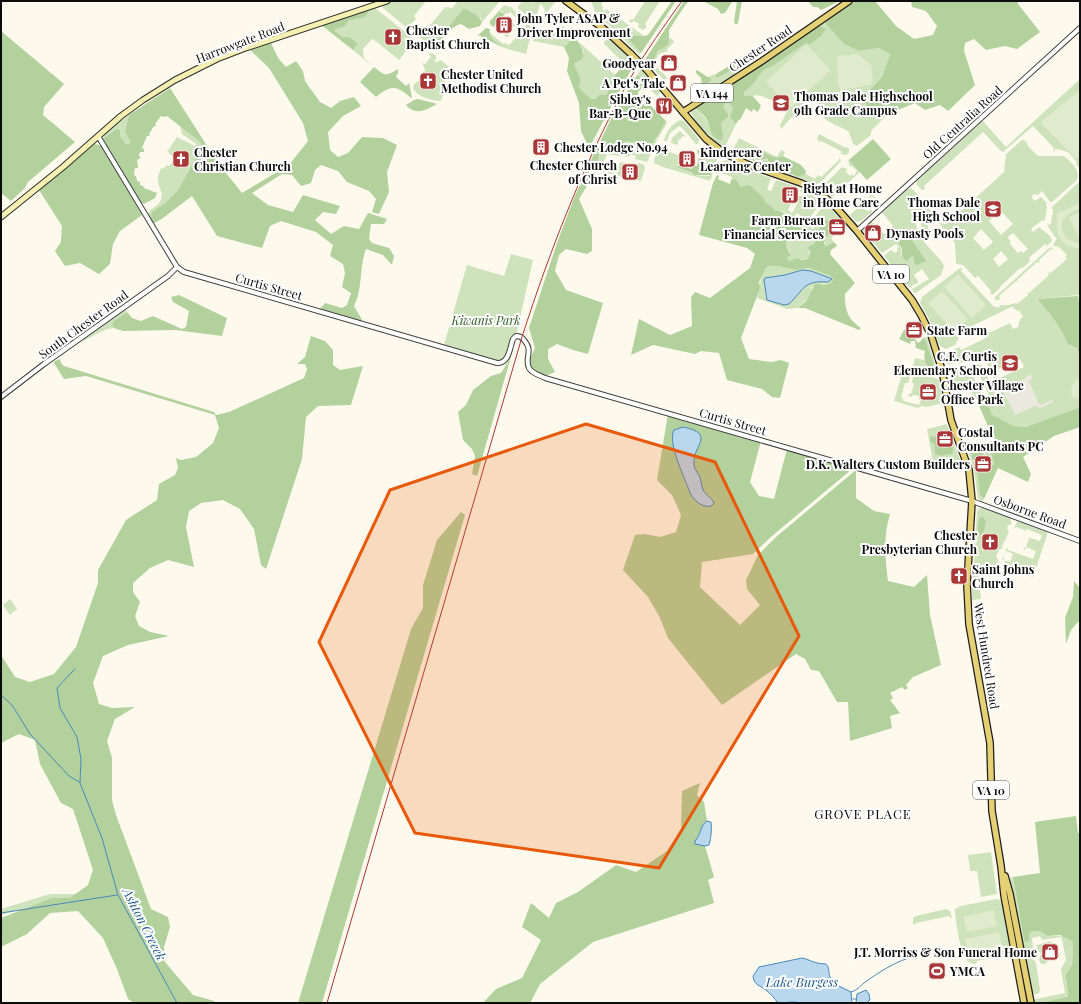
<svg xmlns="http://www.w3.org/2000/svg" width="1081" height="1004" font-family="'Playfair Display',serif">
  <style>
    .green { fill: #cee2bc; fill-rule: evenodd }
    .forest { fill: #b2d19d; fill-rule: evenodd }
    .pitch { fill: #dfebcc }
    .plaza { fill: #ebe9dd }
    .water { fill: #b9d7ed; stroke: #4988bb }
    .lines { fill: none; stroke-linecap: round; stroke-linejoin: round }
    .stream { stroke: #4988bb; stroke-width: 1 }
    .tertiary-casing { stroke: #3f3f3f; stroke-width: 6 }
    .secondary-casing { stroke: #2e2e2e; stroke-width: 7 }
    .primary-casing { stroke: #1d1d1d; stroke-width: 8 }
    .tertiary { stroke: #fff; stroke-width: 4 }
    .secondary { stroke: #f4f0b1; stroke-width: 5 }
    .primary { stroke: #e6d074; stroke-width: 5.5 }
    .rail { stroke: #a93737; stroke-width: 1 }
    .primary-bridge-casing { stroke: #1d1d1d; stroke-width: 8; stroke-linecap: butt }
    .primary-bridge { stroke: #e6d074; stroke-width: 5.5 }
    .marked { fill: #e8590c; fill-opacity: 0.2; stroke: #e8590c; stroke-width: 3; stroke-linejoin: round }
    .labels { text-anchor: middle; dominant-baseline: central; stroke-width: 4; stroke-linejoin: round; paint-order: stroke }
    .shield { fill: #fff; stroke: #555; stroke-width: 1 }
    .shield-label { font-size: 11px; font-weight: bold; fill: #0c0c0c }
    .poi-label { font-size: 12px; font-weight: bold; fill: #0c0c0c; stroke: #fff; text-anchor: start }
    .street-label { font-size: 12px; fill: #0c0c0c; stroke: #fff }
    .park-label { font-size: 12px; font-style: italic; fill: #2e5b25; stroke: #fff }
    .neighbourhood-label { font-size: 13px; letter-spacing: 1px; fill: #0c0c0c; stroke: #fff }
    .water-label { font-size: 13px; font-style: italic; fill: #265b8d; stroke: #fff }
  </style>
  <rect width="100%" height="100%" fill="#fdfaed"/>
  <g class="green">
    <path d="M391,1h35l-12,15 2,3 -9,9 -24,-20 -1,-4z"/>
    <path d="M458,1h42l-18,21 -1,-4 -7,-2 -8,-7h-3l-31,38 -19,-15 -1,-1 5,-4 7,6 21,-26 7,1z"/>
    <path d="M523,1h6l4,2 5,-2h18l-11,13 -1,8 2,2h-4v-6l3,-8 -3,-5 -2,-1 -4,15 3,2 -2,2 -4,-2 -15,-13v-2z"/>
    <path d="M591,1h12l-2,4 2,2 -1,2 3,2 2,-2 3,3 -1,2 5,3 2,-1 28,20 -1,1 -11,-1 -3,1 -1,2 13,14 -1,2 -45,-43z"/>
    <path d="M645,1h15l-15,23 2,3 -4,3 -5,-3 1,-3 -5,-3 -3,2 -2,-2 1,-2 3,1z"/>
    <path d="M504,5l7,2 8,8 -3,6 1,-3 -7,-6 -2,2 -2,-1 -2,2 13,12 -3,-1 -7,8 2,2 -1,1 -4,-1 2,-2 -10,-8 -3,1 11,-12 -2,-4h-3z"/>
    <path d="M374,7l41,33 -16,20 -26,-21 -2,1 -8,9 1,9 9,9 -20,-17 5,-6 -16,-7 -7,-6 1,-2 12,-8 17,-4 2,-7z"/>
    <path d="M523,19l9,9v3l-6,23c-13,-4 -34,-6 -37,-22l14,12 2,-1 4,2 17,-18 -6,-5 1,-2z"/>
    <path d="M822,22l3,1 19,21 15,7 20,-3 11,6 -8,23 -20,21 20,10 6,6 -17,17v4l-14,11 -4,-2 -4,-12c-7,-5 -19,-8 -25,-14 -5,-7 -2,-15 -12,-18l-6,3 -6,11 -7,2 -12,13 -1,-4 9,-17 -27,-12 -7,-1 -1,2 -4,-2 -4,1 -2,-2v-2c3,-2 6,-4 8,-7 7,-7 8,-15 19,-18l35,-25 8,-15z"/>
    <path d="M562,25l11,11 -2,1 -2,5 -5,5 -31,-6 3,-9 1,3c10,2 13,-3 23,-4z"/>
    <path d="M670,37l4,5 -7,7 1,2 -9,3 -6,10 14,13 -1,2 -2,1 -19,-20 1,-2 2,2h6c3,-13 12,-9 16,-23z"/>
    <path d="M606,40h3l26,23 -4,7v-3l-4,-3h-2l-21,-20v-2z"/>
    <path d="M579,42l35,32 1,5 -9,16c-6,0 -9,4 -15,4l-10,-9 -2,-3 1,-4 -6,-19 10,-12z"/>
    <path d="M430,53h2l4,3v3l-2,2 3,1 4,-2 10,9c-2,6 -5,10 -7,16 -2,5 0,10 -3,16 -10,0 -22,-4 -28,-12l1,-5 9,-6 2,-9 -3,-6 3,1 6,-7 -2,-2z"/>
    <path d="M736,67v6l-31,20 -3,-1v-6v1l8,-4v-7l6,-2 -1,2z"/>
    <path d="M641,69l18,22 1,2 -3,3 -12,-11 -4,-8 -4,-2z"/>
    <path d="M1080,79v90l-4,-5 1,-2c-8,-9 -9,-12 -22,-13l-1,3h-1l1,-4 -21,-22 -30,26 -3,-2 -17,-18 -59,54 1,3 -3,1 -5,-5 -1,-4 3,-4 63,-57 24,27z"/>
    <path d="M726,103h3l4,5 -2,9 5,7 -11,23c-9,-3 -33,-26 -34,-36l3,-4 12,12 4,10 13,6 -2,-12 7,-6v-3l-5,-7z"/>
    <path d="M129,115l-4,17 5,9 -1,3h-3l-6,-8 -17,3 2,-6z"/>
    <path d="M680,120l4,1 15,18 -1,5h-2l-14,-16 -3,-2 -9,7 -3,8h-3c1,-8 8,-18 16,-21z"/>
    <path d="M666,121l1,2 -9,15 -11,24 -12,-3 1,-3 -6,-2 -1,3c-8,-2 -16,-1 -22,-3l-6,16 16,4 3,-12 14,4 5,-3 5,2 1,3 -4,13 -43,-10 -1,-2 2,-13 2,-4h7l18,-11c8,3 15,0 23,3l8,-5v-4z"/>
    <path d="M180,126l20,16 2,5 -24,43 -14,14 -11,8 -3,8 -2,-6c2,-6 10,-7 13,-14 3,-8 -3,-12 -3,-19 -1,-4 2,-9 3,-13l2,1 4,-4 2,1 7,-8 -7,-4 1,-1 -3,-1 10,-15 18,9 1,-2 -14,-10z"/>
    <path d="M680,131l6,6 -3,-1 -5,5v4l-7,-2 1,-5z"/>
    <path d="M819,134l27,14 1,-1 2,2v4l-3,2 -5,-1v-3l-20,-10 -2,1 -2,-4z"/>
    <path d="M739,138l38,19 4,-7 4,2 -2,4c-8,3 -12,0 -19,-4l-7,4 4,4 6,-2 2,6 5,4h-1l-31,-11 -10,-5z"/>
    <path d="M1022,140l4,1 2,5 10,10h26c7,6 17,14 13,24l-25,22h-2l-8,-11 -4,4 -5,-1 -1,4 3,3 6,-4 6,6 -1,1 1,3 -2,13 -4,1 -10,8 2,3 6,-5 12,10 1,4 -5,5 -2,-2 -16,14 1,3 -6,6 -5,2 -18,17 -3,4 -6,5 -2,-2 1,-2 -13,-15 -3,2 -12,-13 -7,-1 -1,-21 -16,-20 6,1 3,-1 56,-51 2,-18zM1000,210l13,14 -12,11 -12,-14zM981,229l12,13 -9,8 -11,-12zM1013,233l15,16 -5,4 -2,-2 -3,2 -9,-10 2,-1 -3,-4 1,-2zM1001,251l7,8 -9,8 -6,-8z"/>
    <path d="M704,145l13,9v4l-2,7 -11,-1c-2,-6 1,-11 0,-18h-1z"/>
    <path d="M664,146l2,1 -1,3 15,6 -3,10 17,9 14,1 2,-1 1,-6h2l-1,7 -2,5 -47,-14 -9,-4v-3l4,-12 1,-1z"/>
    <path d="M839,157l2,4 -20,21 -4,2h-4l-15,-7 8,-3 9,5 3,-4 3,2 18,-17z"/>
    <path d="M850,159c1,5 7,8 10,13l-28,25 -8,-7v-5l18,-18 5,2 -1,3 4,4 2,-2 2,2 3,-5 -5,-5 -2,1 -2,-7z"/>
    <path d="M726,160l19,9 26,9 -4,12 4,1 5,-11 22,7 -2,12 -5,-1v2l1,1 -4,9 4,3 7,-12 -2,-2 2,-3h3l1,-3 -3,-2 1,-2 19,11 -2,7 -11,14 -10,-8 -2,2 4,3 -1,3 6,5 3,-2 6,5 4,-5 -3,-4 2,-3 -1,-1 10,-12 7,6 15,17 -16,11 3,4 -9,4v-7l5,-6 -1,-7 2,-3 -1,-2 -6,2 -5,7 -3,-1 -5,2 -10,-2 -10,-13 -6,-4 -10,-2 -10,-8 -1,-4 -12,-11h-11l-8,-8 -2,1 1,-3 -14,-5 2,-9z"/>
    <path d="M1080,181v114l-43,4c13,14 23,27 31,45l9,4 3,8v51l-54,20 -13,-1 -17,-9 -5,-3 -2,-5 -22,-21 -16,2 -3,-20 4,-2 12,-1c15,7 13,34 28,38l6,-2 3,-5v-6l-15,-31 -6,-1 -32,4 -3,-1c-2,-10 7,-12 14,-16l2,3 25,-12 -1,-3 25,-12 3,6 5,-2 2,-8 3,-2 -4,-7 -2,1 -4,-4h-2l-49,24 -7,14 -9,4 -6,-3 -10,-25 -10,-18 2,-6 38,-29h2l-1,3 32,35 6,2 1,-3h9l6,-2 2,1 11,-9 -1,-3 2,1 20,-18 -1,-3 3,1 16,-14 -2,-2 2,-2 -9,-9 -2,1 -3,-2 4,-7 -2,-1 -8,-12 4,-1 2,-14 -2,-2zM1020,359l4,8 -27,12 -3,-8z"/>
    <path d="M910,188c8,4 20,23 27,31l-1,1 -7,-7c-4,-1 -8,-1 -11,3 -9,15 16,36 24,46l2,4 -3,9 -25,18h-2l-2,-4 17,-10 -7,-10 -8,6 4,6v2l-9,4 -25,-31 7,-6 4,3 3,-2 -1,-3 2,-1 -3,-3 -14,9 -19,-22 2,-6 6,-4 13,13 9,-8 -12,-15 24,-21zM906,231l11,34 -4,-9 -4,4 -8,-5c1,-4 -1,-7 -1,-11 0,-4 2,-5 1,-9z"/>
    <path d="M872,194l10,11 -5,2h-3l4,-5 -6,-6 -10,9 3,5 4,1 2,-2 1,3 -11,9 -5,1 -6,-7z"/>
    <path d="M923,217h2l3,2v19c-6,-5 -9,-13 -5,-21z"/>
    <path d="M787,236c3,0 6,1 9,1 8,0 12,-3 19,3l-1,4 -5,2v12l-19,3 -4,-3 4,-6 -4,-6z"/>
    <path d="M1052,247l2,3 -3,-1 -12,11 1,3 -3,-1 -20,18 1,3 -2,-2 -17,15 1,2 -1,2h-4v-3l53,-48z"/>
    <path d="M511,254l22,6 -17,76 -11,24 -5,3 -56,-18 23,-80 37,11z"/>
    <path d="M769,266h9l17,4 14,-2 22,8 2,4c-3,6 -5,4 -11,4 -3,0 -7,2 -10,3 -1,9 -8,15 -14,21l-11,1 -30,-11c4,-11 2,-24 12,-32z"/>
    <path d="M125,308l2,4 -13,9 -2,3 2,4c-13,1 -22,10 -34,14h-2z"/>
    <path d="M919,321l4,10 -3,4 -2,-3 -4,3v3l-6,-9z"/>
    <path d="M924,337l3,1 8,26v6l-2,2 -13,-1 -11,-3 1,-2 3,1 2,-9 9,2 2,5 8,1 -9,-27 -1,-1 -2,2 -1,-1z"/>
    <path d="M976,364l5,1 7,6 -3,1 9,20 4,2v4l-3,3h-3l-16,-33 -3,-1z"/>
    <path d="M903,371l8,3 -3,9h-3l-4,14 2,1v3l16,4 2,-5 -2,-1v-3l-6,-1 -2,2 -3,-2 1,-1h2l3,-10 -2,-2 1,-5c6,-4 20,-1 26,3l4,23 -16,4 -6,-1 -3,2 -24,-7z"/>
    <path d="M947,424l15,41 -21,5 -7,-3 -7,-38z"/>
    <path d="M972,450v4l11,4 2,-5h6l3,11c-7,7 -8,5 -16,6l-1,2 3,23 4,4 -2,3 -4,-4 -4,-28 -6,-19z"/>
    <path d="M980,508h3l27,9 1,2v6h-3l-1,4 2,2 -4,10 -2,2 -1,6h-3l-3,8 2,2 -1,7 -3,1 -15,-2 -1,17 -5,1 4,-72z"/>
    <path d="M1017,521h3l27,9 1,2 -15,45 -6,-2h-20l-2,-10v-4l-3,-2 2,-3v4l6,2 3,-8 -6,-3 -2,2 2,-6 1,3 25,9 3,-8 -10,-4 -1,3 -2,-2 3,-1 3,-9 -2,-1 13,4 2,-6 -15,-6 -2,4v-3l-9,-3 -2,2z"/>
    <path d="M974,587h4l2,2 1,10 -9,1v-11z"/>
    <path d="M10,599l7,10 -7,6 -7,-10z"/>
    <path d="M991,852l6,42 -16,3 -4,-26h-7l-2,-16z"/>
    <path d="M1013,877l11,63 1,2 4,-1v-8l2,-3c6,-1 10,3 16,5 8,3 15,-2 25,6l1,3 -1,23 -6,7v4l2,16 -3,4 -25,5h-7v-2l3,-2 29,-6 -4,-24 5,-9 -4,-21 -1,-2 -19,3 -2,-4 -8,2 1,12 -4,4h-5l-14,-76z"/>
    <path d="M50,894h46l-44,7 -51,14v-6z"/>
    <path d="M996,899l5,1 2,1 10,55 -7,2 -1,-3 -28,6 -1,3c-4,0 -7,-1 -10,-5 -6,-8 -11,-40 -11,-50l6,-3z"/>
    <path d="M946,909l4,2 2,7h-2l-1,-2 -33,7 -2,2 -1,-1v-6l3,-2z"/>
    <path d="M1055,940l-4,2 1,1 5,1 3,13 -12,4 -3,3h-4l-2,-4 2,-6 -4,-6v-3z"/>
    <path d="M1027,959h5l4,3 4,29 -2,3h-6l-7,-34z"/>
  </g>
  <g class="forest">
    <path d="M672,1h4l-35,52 -13,-14 1,-2c7,-3 11,1 19,-2z"/>
    <path d="M684,1h11l-7,1 -2,2 -17,26c0,13 2,15 -11,21l-5,10 -5,-1 -2,-2z"/>
    <path d="M703,1h29v1l-7,11 -4,1 -3,-5z"/>
    <path d="M737,1h5l-4,22 -1,1h-2l-1,-2z"/>
    <path d="M808,1h32l-19,9 -4,-3h-4z"/>
    <path d="M856,1h19l21,25 18,13 19,-4 4,-9 -11,-15 -14,-4 -1,-6h107v3l22,28 -23,17 -12,-3 -19,4 -12,-11 -9,4 -1,8 11,34 -27,26 -8,-6 -15,5 -10,-7 -27,11 -6,-6 -12,2 -8,-12 20,-21 8,-23 -11,-6 -20,3 -15,-7 -19,-21 6,-7z"/>
    <path d="M463,9h3c6,4 14,7 16,13l-2,4 -11,3 -8,-5c-12,3 -20,17 -27,25l-2,-2z"/>
    <path d="M367,10l1,3 -3,4 -17,4 -3,5 -9,3 -1,2 7,6h7l9,7 -5,6 -33,-26z"/>
    <path d="M499,11l4,2 1,2 -11,12 -3,-3v-3z"/>
    <path d="M820,26l6,3 -5,7 -11,8 -4,-1 -35,24c-11,3 -12,11 -19,18 -2,3 -5,5 -8,7v3l2,1 4,-1c5,2 7,7 11,10l-3,7 -5,-3 -1,3 -6,-4 -6,12 -1,-1 -3,5 -6,-7 3,-9 -4,-5h-3l-3,4 5,7v3l-7,6 2,12 -1,5c-13,-2 -11,-13 -16,-22 -3,-4 -8,-7 -12,-11l120,-80z"/>
    <path d="M486,28l4,1c-2,10 7,14 14,19l-26,-13z"/>
    <path d="M1,31l63,53 -20,23 -1,8 32,27 -47,40 -3,6 -14,13 -10,-8z"/>
    <path d="M573,36c7,7 11,13 10,22l-9,6 6,14v5l-1,4 2,3 10,9h4l4,-4h7l9,-16 -1,-5 1,1 10,-11h2l4,3v3l-42,78 -8,-17 -2,-28 -12,-32 2,-13 -5,-11 5,-5 2,-5z"/>
    <path d="M271,43l7,15 8,9 10,-6 7,10 2,10 15,21 11,6 9,-7 14,-4 7,9 -18,10 -15,16 2,18 8,7 10,-4 14,-16 21,1 14,7 -10,27 2,20 -10,22 -7,-2 4,-13 -7,-8 -22,-9 -9,-11 -17,-6 -6,5 -4,13 -10,3 -9,-11 -10,-1 -30,19 16,12 25,7 10,-17 37,11 -4,8 -13,-2 -8,8 16,14 13,-8 15,3 9,-16 19,6 -3,5h-13l-2,15 3,4 17,5 5,8 -2,9 -9,-10 -17,-6c-7,18 -3,40 -12,57l10,17 -44,-14 5,-6 17,5 5,-3 4,-12 -9,-6 3,-14 -2,-9 -13,-8 3,-11 -17,-13 -35,-11 -11,5 -8,22 -45,-12 -25,-40 -29,22 -10,6 -3,-4 2,-8 12,-8 14,-14 24,-43 -2,-5 -33,-26 -3,1 -3,-1 -6,8 2,2h-3l-5,8 1,2h-3l-5,12 2,1v3h-4l-1,4 2,2 -3,1 -1,3 1,4v2h-3l-1,7 2,1 1,5 3,1v3l3,1 1,2 13,5 -2,5 -11,6 -4,-2 -36,-59 -1,-4 14,-10 3,1v6l6,8h3l1,-3 -5,-9 4,-17 41,-27 48,75 24,30 47,-28 19,-24 -5,-18 -34,-55 -19,-18z"/>
    <path d="M732,64h3l1,3 -17,10h-2l-2,-1 1,-2z"/>
    <path d="M374,67c12,10 12,9 24,2v4l-2,4 10,9 3,-3 3,14 -1,1c-15,-13 -20,-13 -35,-1l-16,-15z"/>
    <path d="M697,70l9,6 5,2v3l-8,6 -1,-1 -1,-8 -6,-6z"/>
    <path d="M637,75l4,2 4,8 -7,7v3l-2,5 5,6 4,-3h3l18,18c-4,6 -11,24 -17,23 -3,0 -4,-2 -7,-2 -6,0 -9,1 -16,-1l-10,6 -3,7 -5,-2h-7l-2,4 -2,13 1,2h-2l-17,28 13,30v22l-5,3 -21,-5 -7,6 -4,16 11,19 37,13 -15,51 -15,-4 -16,-6 -9,5v10l7,13 -10,4 -9,-4 -5,-4 -1,-9 5,-11 -6,-20 29,-88 16,-42 15,-34 23,-47z"/>
    <path d="M418,99l16,4 3,1c-10,6 -22,12 -31,1l8,-5z"/>
    <path d="M873,139l18,20 -24,21 -18,-20z"/>
    <path d="M95,144l7,2 40,69 -22,16 -7,13 -3,20 -11,10 -19,-11 -15,3 -10,-15 6,-9 1,-16 -23,-36z"/>
    <path d="M703,146l2,2 -2,9 1,7 -1,7 8,2 -1,2h-16l-2,-2 -15,-6 1,-2 14,4 1,-4 4,1 2,-11 -2,-4z"/>
    <path d="M759,152l2,1 3,-1c6,4 11,7 19,4l18,9 5,6 -1,2 1,1 -8,3c-12,-6 -25,-4 -31,-19l-5,2 -5,-4z"/>
    <path d="M717,175l2,1 -1,3 12,5 1,-4 3,-1 3,2 4,6 7,-2 4,2 12,11 1,4 8,6 2,2c16,4 16,7 26,19h6l4,2 5,-2 3,1 5,-10 7,2 -3,6 2,5 -5,6 -1,5 2,2 8,-4 3,4 -6,4 -1,4 25,29 -10,11c0,16 2,24 16,34l-2,2 -54,-22h-7l8,-7 9,-17c6,0 15,3 18,-4l-2,-4 -22,-8 -14,2 -17,-4h-9l-3,2 -7,14 1,5 -1,4 -18,47 8,21 23,3 9,-2 8,3 -9,35 -8,-1 -10,-8 -35,-9 -8,-27 -18,-2 -6,3 -42,-9 -22,10 8,-36 31,16 22,-9 -1,-29 4,-5 15,6 40,-30 5,-14 -8,-6 -48,-13 14,-52zM787,236c3,0 7,1 11,1 7,-1 11,-3 17,3l-1,4 -5,2 -1,2 2,3 -1,7 -7,2 -5,-2 -7,3 -2,-1 -1,-3 4,-1 -5,-10z"/>
    <path d="M906,231l20,30 -9,4 -3,-2v-5l-1,-2 -6,5c-6,-4 -5,-5 -5,-11 -1,-3 -3,-7 -4,-10l3,-1v-4z"/>
    <path d="M179,295l48,23 -5,18 -47,-6 -52,1 -9,-3 -2,-4 2,-3 13,-9 5,6 9,3 12,-5 29,13 4,-2 3,-16 -16,-9 -2,-5z"/>
    <path d="M1078,296l2,13v47l-3,-8 -9,-4c-8,-18 -18,-31 -31,-45z"/>
    <path d="M913,324v2l-5,4 10,13 4,-3v-1h3l9,26 -2,3c-9,-2 -8,-10 -7,-17l-9,-3 -1,-7h-4l-1,3 -11,-5 5,-9z"/>
    <path d="M311,336l14,5 8,9v15l7,5 23,-4 -12,39 -33,1 -12,11 -4,42 -36,110 -5,-4 -7,-36 -14,-20 -17,-9 -22,3 -12,8 -3,16 8,40 -26,-7 -18,8 -17,15v9l7,10 -5,14 4,10 11,6 19,4 -41,9 -25,11 -10,27 6,21 13,4 23,-1 -20,12 -8,22 5,17v42l4,15 35,94 17,8 2,10 -6,20 1,15 28,33 21,6 1,2h-81l-6,-4 -11,-30 -14,-31 -25,-27 -28,2 -23,21 -26,13v-29l51,-20h18l18,-13 5,-15 -20,-61 -12,-6 -21,-39 -5,-24 -16,-6 -18,9v-88l14,22 15,5 24,-8 22,-27 22,-64v-13l28,-50 31,-20 2,-16 16,-9 3,-7 -2,-10 5,2 15,-3 17,-14 6,-15 -4,-13 -129,-39 -22,3 -10,-16 1,-2 5,-2 1,4 3,3 150,46 2,3 13,-3 75,-34 3,-9 -2,-5h-8l8,-7z"/>
    <path d="M514,346l-37,130 -5,-2 3,-18 -3,-7 -9,-9 -5,-28 8,-7 7,-15 18,-14 10,-3 7,-11z"/>
    <path d="M974,394l16,15 1,5 22,12 13,1 54,-20v20l-26,9 -31,21 8,17 -3,8 -30,-14 -14,31 -4,-4 -3,-23 1,-2c8,-1 8,1 16,-6l-3,-11h-7l-2,6 -7,2 -3,-3v-8l22,-10z"/>
    <path d="M668,414l93,27 -11,41 9,14 15,3 13,-50 65,20 -80,67 -19,18 -51,8 -2,25 40,38 20,-20 -13,-16 -1,-9 12,-25 18,-18 80,-67v28l18,13 16,3c-7,23 -5,43 -2,67l26,6 13,-12 3,40 11,50 -28,12 -7,8 2,3 -3,2 -3,-3 -12,6 3,5 -3,2 10,13 -10,3 2,12 -42,13 -2,-39h-11l-18,-31 -8,-1 -6,-11 -9,-5 -74,51 -54,-67 -9,-22 -11,-19 -25,-27 12,-35 10,-1 15,3 16,-5 5,-17 -9,-20 -15,-15z"/>
    <path d="M931,436l9,2 5,6h6l2,3v6l-11,3 -7,-2v-9l-5,-4v-4z"/>
    <path d="M461,512l4,3 -143,488h-24l113,-374 12,-21v-23l14,-45z"/>
    <path d="M981,517h2l3,4 -2,10 -6,6v-17z"/>
    <path d="M1074,581l6,7v32l-9,10 -5,14 -1,-26 8,-21z"/>
    <path d="M700,783l-3,12 7,7 3,19c-4,3 -11,18 -11,22l9,3 9,31 -6,3 6,23 -121,39 -53,42 -10,19h-47l13,-14 26,-11 19,-38 -19,-13 9,-24 18,15 7,-15 22,-11 38,-27 20,7 31,-21 14,-22 1,-38z"/>
    <path d="M1076,816l2,17h2v170h-40l27,-6 1,-3 -2,-16v-4l6,-8 1,-22 -1,-3 -12,-6 -12,1 -9,-5h-8l-2,2v8l-4,1 -1,-2 -11,-63 27,-4 -5,-51z"/>
  </g>
  <g class="pitch">
    <path d="M806,44l25,26 -41,38 -24,-26z"/>
    <path d="M857,54l14,10 2,16 -2,5 -30,5 -3,-4 -1,-30z"/>
    <path d="M1080,90v66l-4,3 -32,-33 -2,-2v-3z"/>
    <path d="M1080,203v5c-5,3 -11,4 -14,8 -11,12 0,27 14,27v5c-11,0 -22,-7 -23,-18 -1,-6 2,-10 -1,-16z"/>
    <path d="M1080,212v28l-11,-23z"/>
    <path d="M958,274l28,31 -14,13 -28,-31z"/>
    <path d="M942,291l26,28 -14,13 -26,-29z"/>
    <path d="M1080,379v18l-8,1c-2,-8 -1,-16 8,-19z"/>
    <path d="M994,910l3,16 -30,6 -4,-15z"/>
    <path d="M999,932l4,19 -34,6 -4,-18z"/>
  </g>
  <path class="plaza" d="M1031,374l1,5 -3,2 10,23 2,1 11,-5 1,2 -12,6 -6,-2 -20,9 -13,-26 24,-11v-1z"/>
  <g class="water">
    <path d="M802,270l9,1 19,7 2,1 -4,3c-25,-2 -24,8 -39,22l-5,1 -17,-5 -3,-20 1,-2 20,-3z"/>
    <path d="M683,427c34,7 9,19 11,37 0,4 2,7 5,11 2,4 2,10 4,15 2,4 7,7 10,11l1,2 -3,3c-8,2 -15,-4 -20,-11 -5,-14 -24,-52 -17,-65z"/>
    <path d="M707,821l4,1c1,8 0,16 -2,23l-4,1 -10,-2v-3c6,-6 5,-16 12,-20z"/>
    <path d="M802,958c9,2 13,6 24,6 4,4 2,8 4,13 3,8 14,11 21,15l1,11h-52c-6,-2 -15,0 -22,0 -4,-5 -7,-9 -12,-13 -7,-5 -12,-5 -13,-14l6,-9z"/>
    <path d="M866,990l3,4 1,6 -4,3h-10l1,-9z"/>
  </g>
  <g class="lines">
    <g class="stream">
      <path d="M75,669l-18,19 3,20 17,29 4,22 -1,24 22,55 16,57 59,108"/>
      <path d="M1,695l11,10 18,29 39,42 10,6"/>
      <path d="M1,913l116,-18"/>
      <path d="M851,992c7,-2 8,-5 13,-9 15,-11 32,-22 51,-27"/>
      <path d="M853,999h3"/>
    </g>
    <defs>
      <g id="tertiary">
        <path d="M98,136l79,131 7,5 313,91c12,1 13,-16 16,-24l3,-3c4,0 6,1 8,4 10,11 0,18 5,28 3,6 11,7 16,10l427,123 108,40"/>
        <path d="M857,231l223,-203"/>
        <path d="M1,397l43,-33 124,-88 9,-9"/>
      </g>
      <path id="secondary" d="M1,217l62,-50 58,-51 22,-16 32,-20 42,-21 26,-10 144,-48"/>
      <g id="primary">
        <path d="M566,1l38,28 27,25"/>
        <path d="M647,70l59,69 18,14 25,12 52,18 16,8 16,13 24,27 55,69 9,15 10,20 11,35 9,50 18,50 3,31 -5,84 2,39 21,119 2,68 9,55 3,29 20,108"/>
        <path d="M683,112l79,-51 87,-60"/>
        <path d="M1005,876l5,18 21,109"/>
      </g>
    </defs>
    <use href="#tertiary" class="tertiary-casing"/>
    <use href="#secondary" class="secondary-casing"/>
    <use href="#primary" class="primary-casing"/>
    <use href="#tertiary" class="tertiary"/>
    <use href="#secondary" class="secondary"/>
    <use href="#primary" class="primary"/>
    <path class="rail" d="M327,1003l195,-666c29,-90 63,-177 109,-260 15,-26 33,-51 51,-76"/>
    <defs>
      <path id="primary-bridge" d="M631,54l16,16"/>
    </defs>
    <use href="#primary-bridge" class="primary-bridge-casing"/>
    <use href="#primary-bridge" class="primary-bridge"/>
  </g>
  <path class="marked" d="M586,424l129,38 84,174 -140,232 -244,-35 -96,-191 71,-152z"/>
  <defs>
    <symbol id="building-square" viewBox="-11 -11 22 22"><rect x="-9" y="-9" width="18" height="18" rx="4" fill="#a93737" stroke="#fff"/><path d="M-4-6H4V6H1V3H-1V6H-4ZM-2.5-4.3h1.7v1.8h-1.7ZM.8-4.3h1.7v1.8H.8ZM-2.5-1h1.7V.8h-1.7ZM.8-1h1.7V.8H.8Z" fill="#fff"/></symbol>
    <symbol id="church-square" viewBox="-11 -11 22 22"><rect x="-9" y="-9" width="18" height="18" rx="4" fill="#a93737" stroke="#fff"/><path d="M-1.2-6h2.4v3.5h3.3v2.4h-3.3V6h-2.4V-.1h-3.3v-2.4h3.3Z" fill="#fff"/></symbol>
    <symbol id="shop-square" viewBox="-11 -11 22 22"><rect x="-9" y="-9" width="18" height="18" rx="4" fill="#a93737" stroke="#fff"/><path d="M-5-2.5h2.3a2.7 3.5 0 0 1 5.4 0H5L5.5 6h-11ZM-1.5-2.5h3a1.5 2.3 0 0 0-3 0Z" fill="#fff"/></symbol>
    <symbol id="school-square" viewBox="-11 -11 22 22"><rect x="-9" y="-9" width="18" height="18" rx="4" fill="#a93737" stroke="#fff"/><path d="M0-5L7-2L0 1L-7-2ZM-4 1L0 2.5L4 1V4Q0 6-4 4Z" fill="#fff"/></symbol>
    <symbol id="restaurant-square" viewBox="-11 -11 22 22"><rect x="-9" y="-9" width="18" height="18" rx="4" fill="#a93737" stroke="#fff"/><path d="M-5-6h1v4h1v-4h1v4h1v-4h1v5L-1.5 .5V6h-2V.5L-5-1ZM5-6V6H3V1.5H1.5Q1.5-4 5-6Z" fill="#fff"/></symbol>
    <symbol id="office-square" viewBox="-11 -11 22 22"><rect x="-9" y="-9" width="18" height="18" rx="4" fill="#a93737" stroke="#fff"/><path d="M-6-3h4V-5.5h4V-3h4V5H-6ZM-1-4.5V-3h2v-1.5ZM-6 0V1H6V0Z" fill="#fff"/></symbol>
    <symbol id="stadium-square" viewBox="-11 -11 22 22"><rect x="-9" y="-9" width="18" height="18" rx="4" fill="#a93737" stroke="#fff"/><path d="M0-5a6.5 5 0 1 0 0 10a6.5 5 0 1 0 0-10ZM-3.5-1.8h7v3.6h-7Z" fill="#fff"/></symbol>
  </defs>
  <g fill-rule="evenodd">
    <use href="#building-square" x="494" y="15" width="20" height="20"/>
    <use href="#church-square" x="383" y="27" width="20" height="20"/>
    <use href="#shop-square" x="659" y="53" width="20" height="20"/>
    <use href="#church-square" x="418" y="71" width="20" height="20"/>
    <use href="#shop-square" x="668" y="73" width="20" height="20"/>
    <use href="#school-square" x="771" y="93" width="20" height="20"/>
    <use href="#restaurant-square" x="654" y="96" width="20" height="20"/>
    <use href="#building-square" x="531" y="137" width="20" height="20"/>
    <use href="#church-square" x="171" y="149" width="20" height="20"/>
    <use href="#building-square" x="677" y="149" width="20" height="20"/>
    <use href="#building-square" x="620" y="162" width="20" height="20"/>
    <use href="#building-square" x="780" y="185" width="20" height="20"/>
    <use href="#school-square" x="983" y="199" width="20" height="20"/>
    <use href="#office-square" x="827" y="217" width="20" height="20"/>
    <use href="#shop-square" x="863" y="223" width="20" height="20"/>
    <use href="#office-square" x="904" y="320" width="20" height="20"/>
    <use href="#school-square" x="1000" y="353" width="20" height="20"/>
    <use href="#office-square" x="918" y="382" width="20" height="20"/>
    <use href="#office-square" x="935" y="429" width="20" height="20"/>
    <use href="#office-square" x="973" y="454" width="20" height="20"/>
    <use href="#church-square" x="980" y="532" width="20" height="20"/>
    <use href="#church-square" x="949" y="566" width="20" height="20"/>
    <use href="#shop-square" x="1040" y="942" width="20" height="20"/>
    <use href="#stadium-square" x="927" y="961" width="20" height="20"/>
  </g>
  <g class="labels">
    <g class="shield">
      <rect x="691" y="84" width="42" height="18" rx="3"/>
      <rect x="873" y="265" width="36" height="18" rx="3"/>
      <rect x="973" y="781" width="36" height="18" rx="3"/>
    </g>
    <g class="shield-label">
      <text x="712" y="93">VA 144</text>
      <text x="891" y="274">VA 10</text>
      <text x="991" y="790">VA 10</text>
    </g>
    <g class="poi-label">
      <text x="517" y="18">John Tyler ASAP &amp;<tspan x="517" dy="14">Driver Improvement</tspan></text>
      <text x="406" y="30">Chester<tspan x="406" dy="14">Baptist Church</tspan></text>
      <text x="656" y="63" text-anchor="end">Goodyear</text>
      <text x="441" y="74">Chester United<tspan x="441" dy="14">Methodist Church</tspan></text>
      <text x="665" y="83" text-anchor="end">A Pet’s Tale</text>
      <text x="794" y="96">Thomas Dale Highschool<tspan x="794" dy="14">9th Grade Campus</tspan></text>
      <text x="651" y="99" text-anchor="end">Sibley's<tspan x="651" dy="14">Bar-B-Que</tspan></text>
      <text x="554" y="147">Chester Lodge No.94</text>
      <text x="194" y="152">Chester<tspan x="194" dy="14">Christian Church</tspan></text>
      <text x="700" y="152">Kindercare<tspan x="700" dy="14">Learning Center</tspan></text>
      <text x="617" y="165" text-anchor="end">Chester Church<tspan x="617" dy="14">of Christ</tspan></text>
      <text x="803" y="188">Right at Home<tspan x="803" dy="14">in Home Care</tspan></text>
      <text x="980" y="202" text-anchor="end">Thomas Dale<tspan x="980" dy="14">High School</tspan></text>
      <text x="824" y="220" text-anchor="end">Farm Bureau<tspan x="824" dy="14">Financial Services</tspan></text>
      <text x="886" y="233">Dynasty Pools</text>
      <text x="927" y="330">State Farm</text>
      <text x="997" y="356" text-anchor="end">C.E. Curtis<tspan x="997" dy="14">Elementary School</tspan></text>
      <text x="941" y="385">Chester Village<tspan x="941" dy="14">Office Park</tspan></text>
      <text x="958" y="432">Costal<tspan x="958" dy="14">Consultants PC</tspan></text>
      <text x="970" y="464" text-anchor="end">D.K. Walters Custom Builders</text>
      <text x="977" y="535" text-anchor="end">Chester<tspan x="977" dy="14">Presbyterian Church</tspan></text>
      <text x="972" y="569">Saint Johns<tspan x="972" dy="14">Church</tspan></text>
      <text x="1037" y="952" text-anchor="end">J.T. Morriss &amp; Son Funeral Home</text>
      <text x="950" y="971">YMCA</text>
    </g>
    <g class="street-label">
      <text transform="translate(240 42) rotate(-21)">Harrowgate Road</text>
      <text transform="translate(760 48) rotate(-34)">Chester Road</text>
      <text transform="translate(962 122) rotate(-42)">Old Centralia Road</text>
      <text transform="translate(269 286) rotate(16)">Curtis Street</text>
      <text transform="translate(83 324) rotate(-36)">South Chester Road</text>
      <text transform="translate(733 421) rotate(16)">Curtis Street</text>
      <text transform="translate(1030 511) rotate(20)">Osborne Road</text>
      <text transform="translate(987 656) rotate(81)">West Hundred Road</text>
    </g>
    <g class="park-label">
      <text x="486" y="320">Kiwanis Park</text>
    </g>
    <g class="neighbourhood-label">
      <text x="863" y="813">GROVE PLACE</text>
    </g>
    <g class="water-label">
      <text transform="translate(145 924) rotate(63)">Ashton Creeek</text>
      <text x="802" y="981">Lake Burgess</text>
    </g>
  </g>
  <rect width="1081" height="1004" fill="none" stroke="#0c0c0c" stroke-width="4"/>
</svg>
